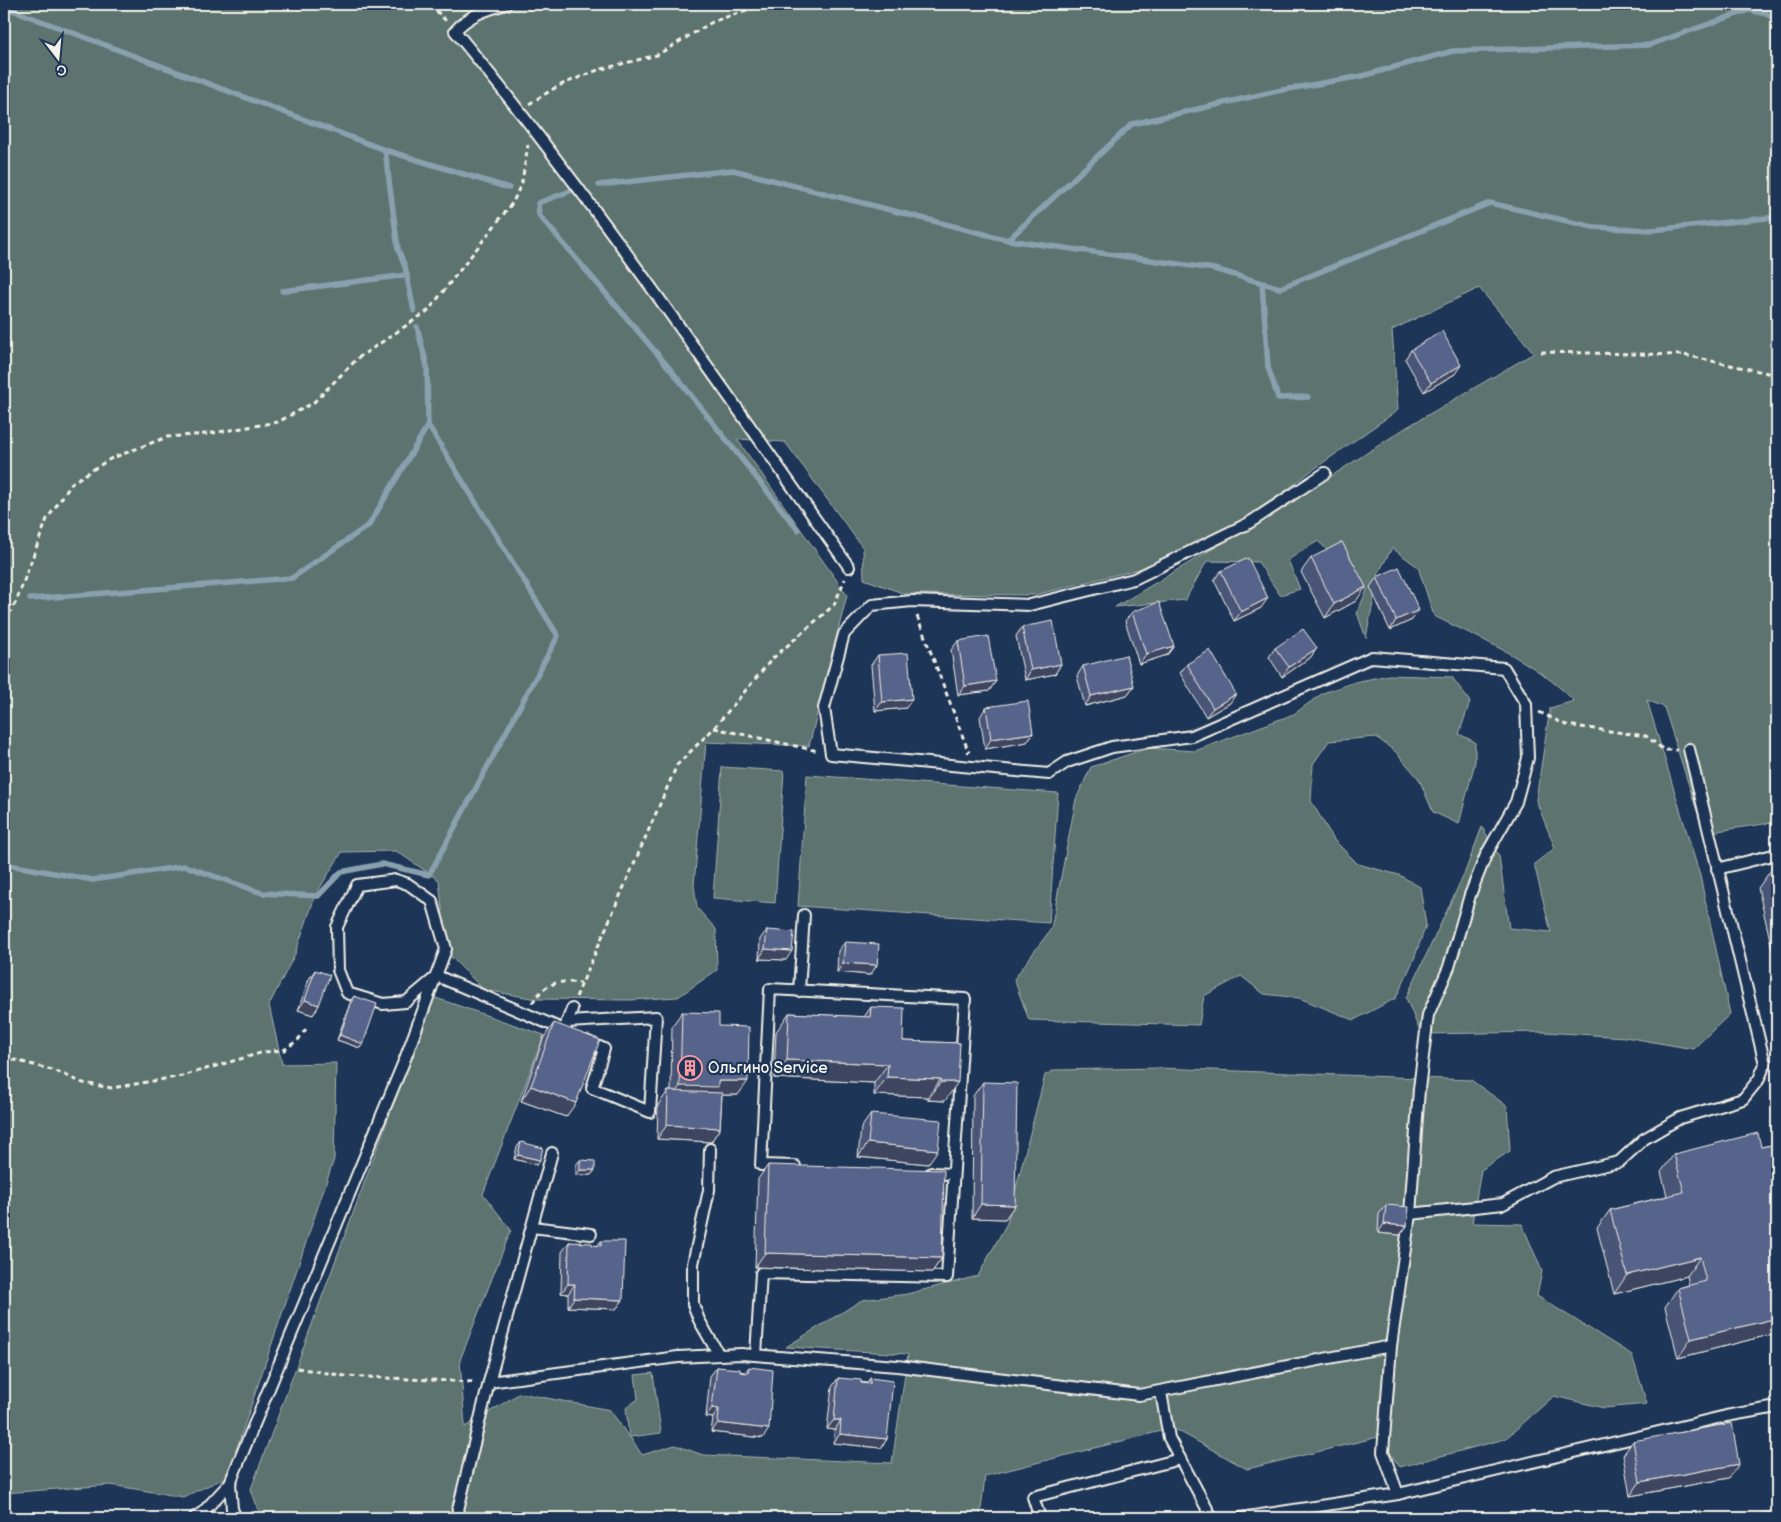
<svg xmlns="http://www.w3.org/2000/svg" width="1781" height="1522" font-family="'Balsamiq Sans',sans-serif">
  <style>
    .green { fill: #5c736f; stroke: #a8b2ac }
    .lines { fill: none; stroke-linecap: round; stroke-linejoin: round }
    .stream { stroke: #89a1af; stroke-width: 5.5 }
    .lane-casing { stroke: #f4f1e8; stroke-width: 14 }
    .path { stroke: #f4f1e8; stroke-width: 3; stroke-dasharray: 5 4; stroke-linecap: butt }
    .lane { stroke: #1d3557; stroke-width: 10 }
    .wall { fill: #4a5577; stroke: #f4f1e8 }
    .shaded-wall { fill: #3c4561; stroke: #f4f1e8 }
    .building { fill: #56638a; stroke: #f4f1e8 }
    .labels { text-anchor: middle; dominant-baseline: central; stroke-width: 4.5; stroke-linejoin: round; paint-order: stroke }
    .poi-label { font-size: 16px; fill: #f4f1e8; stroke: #1d3557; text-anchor: start }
  </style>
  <rect width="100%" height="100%" fill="#1d3557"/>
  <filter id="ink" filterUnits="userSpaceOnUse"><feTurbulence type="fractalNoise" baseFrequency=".02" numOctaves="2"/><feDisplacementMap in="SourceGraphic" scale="10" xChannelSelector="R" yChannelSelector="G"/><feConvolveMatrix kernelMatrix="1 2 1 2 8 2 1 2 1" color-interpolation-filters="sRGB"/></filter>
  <g filter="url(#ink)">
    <g class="green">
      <path d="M4,4h1773v818l-73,11 -40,-126 -17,-7 53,176 30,138 -37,35 -68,-12 -81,-5 -123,2 -15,-36 59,-126 17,-45 17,29 10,72 42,4 -17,-68 21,-16 -19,-48 14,-92 24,-7c-38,-39 -91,-61 -140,-85l-16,-49 -26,-19 -13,24 -13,66 -9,-25 10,-23 -49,-49 -30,19 12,29 -20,6 -22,-33 -51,-1 -22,39 -70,7 178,-106 114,-74 127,-74 -55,-65 -87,42 6,80 -91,64 -56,44 -104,49 -112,28 -130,-1 -41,-15 -1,-31 -78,-106 -48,-3 110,156 -38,151 -103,-4 -12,143 3,23 19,21 1,41 -39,27 -48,3 -93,-1 -53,-9 -37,-37 -8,-73 -43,-29 -54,1 -26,42 -21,60 -26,51 13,59 54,-1 -2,96 -107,318 -44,20 -72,-12 -107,8z"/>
      <path d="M1389,675l63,2 18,25 -11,32 16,8v20l-16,62 -26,-12 -14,-33 -23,-27 -20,-15 -47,4 -16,23 -2,37 23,39 24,24 41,11 21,12 6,38 -12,34 -18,39 -42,22 -55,-22 -35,-4 -23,-18 -37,20 -5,29 -170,-5 -15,-41 37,-50 25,-130 15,-32 57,-19 47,3 99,-37 29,-21 32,-11z"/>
      <path d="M722,767l62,4 -9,132 -62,-5z"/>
      <path d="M807,775l251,18 -9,130 -251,-17z"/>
      <path d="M433,997l111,38 -61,159 28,36 -51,130 5,67 55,-34 90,17 19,27 -3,-29 12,-9 -3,-24 18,-2 8,60 -31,4 12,18 33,-10 28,10 189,8 16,-109 -122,-7 76,-47 45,-6 71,-18 29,-53 38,-148 10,-5 104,-2 312,12 36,26 3,45 -29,19 -9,53 50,1 20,47 -5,25 95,59 15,49 -43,4 -50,-12 -49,43 -105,28 -22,-30 -131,32 -74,-41 -188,48 -5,42h-719l-10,-29z"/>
      <path d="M1777,1510v8h-40z"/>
    </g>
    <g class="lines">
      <g class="stream">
        <path d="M4,7l381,143 13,99 7,18 9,44"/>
        <path d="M385,150l124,38"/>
        <path d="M599,185l134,-15 275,70 206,29 66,19 210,-85 103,24 59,3 125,-13"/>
        <path d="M573,190l-35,13 1,12 132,155 127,160"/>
        <path d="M1008,240l124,-116 145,-33 85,-15 91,-25 196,-6 100,-35 18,4 10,7"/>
        <path d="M1262,283l6,84 10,31 30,-1"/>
        <path d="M282,291l125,-16"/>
        <path d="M30,599l262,-21 77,-53 59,-100"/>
        <path d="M4,864l89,16 92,-14 77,27 56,3 23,-24 41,-8 47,11 129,-239 -130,-211 -1,-59 -10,-39"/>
      </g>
      <defs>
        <g id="lane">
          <path d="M506,4c-21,6 -37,11 -51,27 141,171 266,355 394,536"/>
          <path d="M1325,473l-76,50 -115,56 -104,26 -118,-4 -40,4 -28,29 -20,74 7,46 218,20 18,-12 45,-15 80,-11 180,-79 132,11 22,36 2,54 -12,44 -30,53 -16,40 -21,72 -21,48 -9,74 -9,125 -19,132"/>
          <path d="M1717,869l60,-15"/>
          <path d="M799,991l5,-76"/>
          <path d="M567,1022l5,-13"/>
          <path d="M565,1030l2,-8 89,-5 -6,95 -58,-24 12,-39 -18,-8"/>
          <path d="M710,1149l-1,41 -16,74v40l6,16 20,35"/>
          <path d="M931,1173l22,1"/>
          <path d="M1410,1214l93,-10 50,-27 66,-15 25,-23 36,-21 63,-19 16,-20 6,-15 -76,-315"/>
          <path d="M532,1227l59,7"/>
          <path d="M756,1355l5,-82 186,4 18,-278 -195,-10 -9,176 34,1"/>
          <path d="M489,1382l189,-25 63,-3 156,12 242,29 252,-49 -8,106 15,42"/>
          <path d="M1161,1392l8,46 43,80"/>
          <path d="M230,1483l2,26 4,9"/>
          <path d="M194,1518l9,-6 27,-29 175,-424 41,-110 -14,-48 -24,-17 -12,-4 -39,5 -20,42 1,43 9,23 36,11 23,-2 31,-26 127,54"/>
          <path d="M456,1518l33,-136 63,-229"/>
          <path d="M1040,1518l-7,-21 147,-38"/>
          <path d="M1241,1518l157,-24 328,-78 51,-9"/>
        </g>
      </defs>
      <use href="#lane" class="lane-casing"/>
      <g class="path">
        <path d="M430,4l17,18"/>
        <path d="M529,104l29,-18 40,-16 59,-15 57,-34 52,-17"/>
        <path d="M1541,352l143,3 93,20"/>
        <path d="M917,616l52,137"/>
        <path d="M4,622l12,-20 31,-83 26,-37 37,-23 57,-22 40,-3 71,-12 35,-19 45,-45 70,-47 85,-109 9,-20 6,-37"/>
        <path d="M1539,712l27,13 80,11 18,14h13"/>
        <path d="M714,728l104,23"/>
        <path d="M576,997l101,-232 37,-37 58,-69 62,-54 11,-26"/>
        <path d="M532,1003c15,-21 24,-23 49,-20"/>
        <path d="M4,1057l52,14 27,12 29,5 70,-12 82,-24 20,-2 14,-10 8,-11"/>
        <path d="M297,1368l48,8 130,6"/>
      </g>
      <use href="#lane" class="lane"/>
    </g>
    <g class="wall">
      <path d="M1411,350l44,24 -31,18 -19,-33z"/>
      <path d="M1311,558l45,43 -31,17 -24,-46z"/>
      <path d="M1221,571l40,37 -27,13 -20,-41z"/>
      <path d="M1377,577l35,43 -22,10 -20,-43z"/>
      <path d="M1132,612l42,34 -7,9 -28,9 -14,-43z"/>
      <path d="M1022,627l39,37 -6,10 -30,6 -9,-44z"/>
      <path d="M958,641l38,40 -7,10 -31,4 -7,-45z"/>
      <path d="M1275,648h42l-7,10 -28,19 -13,-20z"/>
      <path d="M878,655l28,53 -31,3 -4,-46z"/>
      <path d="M1187,664l43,39 -24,14 -26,-44z"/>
      <path d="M1083,666l51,20 -7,9 -42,11 -8,-30z"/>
      <path d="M986,707l47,26 -6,9 -42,7 -5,-32z"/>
      <path d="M1777,868v102l-19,-82 13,-18z"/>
      <path d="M767,930l19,30 -27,-1 1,-20z"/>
      <path d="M845,942l32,23 -7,10 -33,-3 1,-21z"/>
      <path d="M315,970l4,35 -6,10 -15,-5 11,-31z"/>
      <path d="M354,996l6,52 -23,-8 14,-40z"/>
      <path d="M871,1007l32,34 57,2 -15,58 -17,-1v-3l-54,-2v-12l-100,-5 2,-46 13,-19 75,4z"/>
      <path d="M682,1012l37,14 19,69h-16l-2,33 -9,14 -54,-3 1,-34 10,-14h3l1,-65z"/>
      <path d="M554,1023l12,94 -45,-16 23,-64z"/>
      <path d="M983,1082l32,123 -10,14 -33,-1 1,-122z"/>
      <path d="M871,1114l57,50 -70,-7 3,-29z"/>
      <path d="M521,1142l16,23 -23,-6 3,-12z"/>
      <path d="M1777,1144v189l-99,25 -13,-51 13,-19 11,-3 -2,-9 -73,18 -17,-66 13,-18 57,-14 -6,-24 13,-18 87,-7z"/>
      <path d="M580,1160l15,10 -4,5h-15v-10z"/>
      <path d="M768,1165l174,93 -10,14 -177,-5 3,-88z"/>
      <path d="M1386,1205l21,21 -7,9 -22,-2 1,-19z"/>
      <path d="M601,1241l22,59 -7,9 -48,-2v-13l-7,-1 1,-41 7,-10 28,4z"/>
      <path d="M717,1367l28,5 4,-5 14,71 -52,-6 2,-14 -7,-1 4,-41z"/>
      <path d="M838,1378l29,5 3,-5 17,61 -6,9 -48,-5 2,-13 -8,-1 5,-42z"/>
      <path d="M1633,1441l96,37 -99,18 -7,-41z"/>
    </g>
    <g class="shaded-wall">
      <path d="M565,4h11l-13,2z"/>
      <path d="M1461,365l-6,9 -31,18 7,-9z"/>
      <path d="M1366,587l-10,14 -31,17 9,-14z"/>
      <path d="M1268,598l-7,10 -27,13 7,-9z"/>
      <path d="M1419,610l-7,10 -22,10 6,-10z"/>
      <path d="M1174,646l-7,9 -28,9 7,-10z"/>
      <path d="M1317,648l-7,10 -28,19 7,-10z"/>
      <path d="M1061,664l-6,10 -30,6 6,-10z"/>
      <path d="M996,681l-7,10 -31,4 7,-9z"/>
      <path d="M1134,686l-7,9 -42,11 6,-10z"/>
      <path d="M1236,694l-6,9 -24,14 7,-9z"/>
      <path d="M912,699l-6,9 -31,3 7,-9z"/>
      <path d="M1033,733l-6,9 -42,7 6,-10z"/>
      <path d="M765,949l27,2 -6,9 -27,-1z"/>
      <path d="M843,963l34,2 -7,10 -33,-3z"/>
      <path d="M305,1000l14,5 -6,10 -15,-5z"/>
      <path d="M340,1035l23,9 -3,4 -23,-8z"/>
      <path d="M787,1060l101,4 -14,19 -100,-5z"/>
      <path d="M887,1077l54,2 -13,18 -54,-2z"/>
      <path d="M718,1081h30l-10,14h-26l-42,5 10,-14z"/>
      <path d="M941,1082h17l-13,19 -17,-1z"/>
      <path d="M531,1086l45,17 -10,14 -45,-16z"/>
      <path d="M667,1125l53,3 -9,14 -54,-3z"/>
      <path d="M868,1143l70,7 -10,14 -70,-7z"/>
      <path d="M518,1155l22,5 -3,5 -23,-6z"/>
      <path d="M580,1170h15l-4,5h-15z"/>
      <path d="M1777,1198v16l-3,-15z"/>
      <path d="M981,1204l34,1 -10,14 -33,-1z"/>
      <path d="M1384,1224l23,2 -7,9 -22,-2z"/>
      <path d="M765,1253l177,5 -10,14 -177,-5z"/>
      <path d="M1700,1257l-13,19 -73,18 13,-19z"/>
      <path d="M568,1284h7l-7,10 -7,-1z"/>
      <path d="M574,1298l49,2 -7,9 -48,-2z"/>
      <path d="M1777,1318v15l-99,25 13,-19z"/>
      <path d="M712,1408l7,1 -6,9 -7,-1z"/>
      <path d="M834,1420h7l-6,10 -8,-1z"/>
      <path d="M718,1423l51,6 -6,9 -52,-6z"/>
      <path d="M840,1434l47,5 -6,9 -48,-5z"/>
      <path d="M1739,1464l-10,14 -99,18 10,-14z"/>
    </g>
    <g class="building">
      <path d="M1442,331l19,34 -30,18 -20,-33z"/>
      <path d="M1342,542l24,45 -32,17 -23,-46z"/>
      <path d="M1248,558l20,40 -27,14 -20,-41z"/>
      <path d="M1399,567l20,43 -23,10 -19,-43z"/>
      <path d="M1159,602l15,44 -28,8 -14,-42z"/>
      <path d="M1053,621l8,43 -30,6 -9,-43z"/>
      <path d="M1303,629l14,19 -28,19 -14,-19z"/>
      <path d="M988,636l8,45 -31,5 -7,-45z"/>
      <path d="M1210,650l26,44 -23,14 -26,-44z"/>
      <path d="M908,653l4,46 -30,3 -4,-47z"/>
      <path d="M1126,655l8,31 -43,10 -8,-30z"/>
      <path d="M1028,701l5,32 -42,6 -5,-32z"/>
      <path d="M1777,868v28l-6,-26z"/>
      <path d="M767,930l27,2 -2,19 -27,-2z"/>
      <path d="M845,942l34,2 -2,21 -34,-2z"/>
      <path d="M315,970l15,5 -11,30 -14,-5z"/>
      <path d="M354,996l23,8 -14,40 -23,-9z"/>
      <path d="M871,1007l33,1 -1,33 57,2 -2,39h-17v-3l-54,-2 1,-13 -101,-4 2,-47 81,4z"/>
      <path d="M682,1012l37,1v13l30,1 -1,54h-30v6l-38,-1z"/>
      <path d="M554,1023l46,17 -24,63 -45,-17z"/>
      <path d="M983,1082l34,1 -2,122 -34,-1z"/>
      <path d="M668,1091l54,2 -2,35 -53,-3z"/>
      <path d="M871,1114l70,6 -3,30 -70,-7z"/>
      <path d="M1758,1133l3,14 16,-3v54l-3,1 3,13v106l-86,21 -13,-51 28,-7 -6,-24 -73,18 -17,-65 74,-18 -10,-38z"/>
      <path d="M521,1142l22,6 -3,12 -22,-5z"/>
      <path d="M580,1160l15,1v9h-15z"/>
      <path d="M768,1165l176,5 -2,88 -177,-5z"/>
      <path d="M1386,1205l23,2 -2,19 -23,-2z"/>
      <path d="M601,1241h24l-2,59 -49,-2 1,-14h-7l1,-42 23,1v2l9,1z"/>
      <path d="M717,1367l23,2v3l8,1 1,-6 24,3 -4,59 -51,-6 1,-14 -7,-1z"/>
      <path d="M838,1378l23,2v3l9,1v-6l23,3 -6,58 -47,-5 1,-14h-7z"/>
      <path d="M1732,1423l7,41 -99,18 -7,-41z"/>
    </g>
  </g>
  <defs>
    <symbol id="building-ring" viewBox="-11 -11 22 22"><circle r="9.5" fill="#1d3557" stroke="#ff9aa2" stroke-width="1.5"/><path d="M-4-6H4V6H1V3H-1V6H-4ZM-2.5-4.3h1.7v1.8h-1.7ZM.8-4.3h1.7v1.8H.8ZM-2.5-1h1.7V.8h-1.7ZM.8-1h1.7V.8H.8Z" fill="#ff9aa2"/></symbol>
  </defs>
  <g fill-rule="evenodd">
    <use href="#building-ring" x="676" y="1054" width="28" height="28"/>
  </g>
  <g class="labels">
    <g class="poi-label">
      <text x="708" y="1068">Ольгино Service</text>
    </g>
  </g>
  <rect width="1781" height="1522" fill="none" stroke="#1d3557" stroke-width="20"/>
  <rect x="10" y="10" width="1761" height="1502" fill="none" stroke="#f4f1e8" stroke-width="2" filter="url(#ink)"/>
  <g transform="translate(58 58) rotate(164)" stroke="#1d3557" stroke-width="4" paint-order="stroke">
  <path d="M0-4L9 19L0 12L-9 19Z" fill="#f4f1e8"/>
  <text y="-8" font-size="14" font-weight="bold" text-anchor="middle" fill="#f4f1e8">С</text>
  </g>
</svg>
